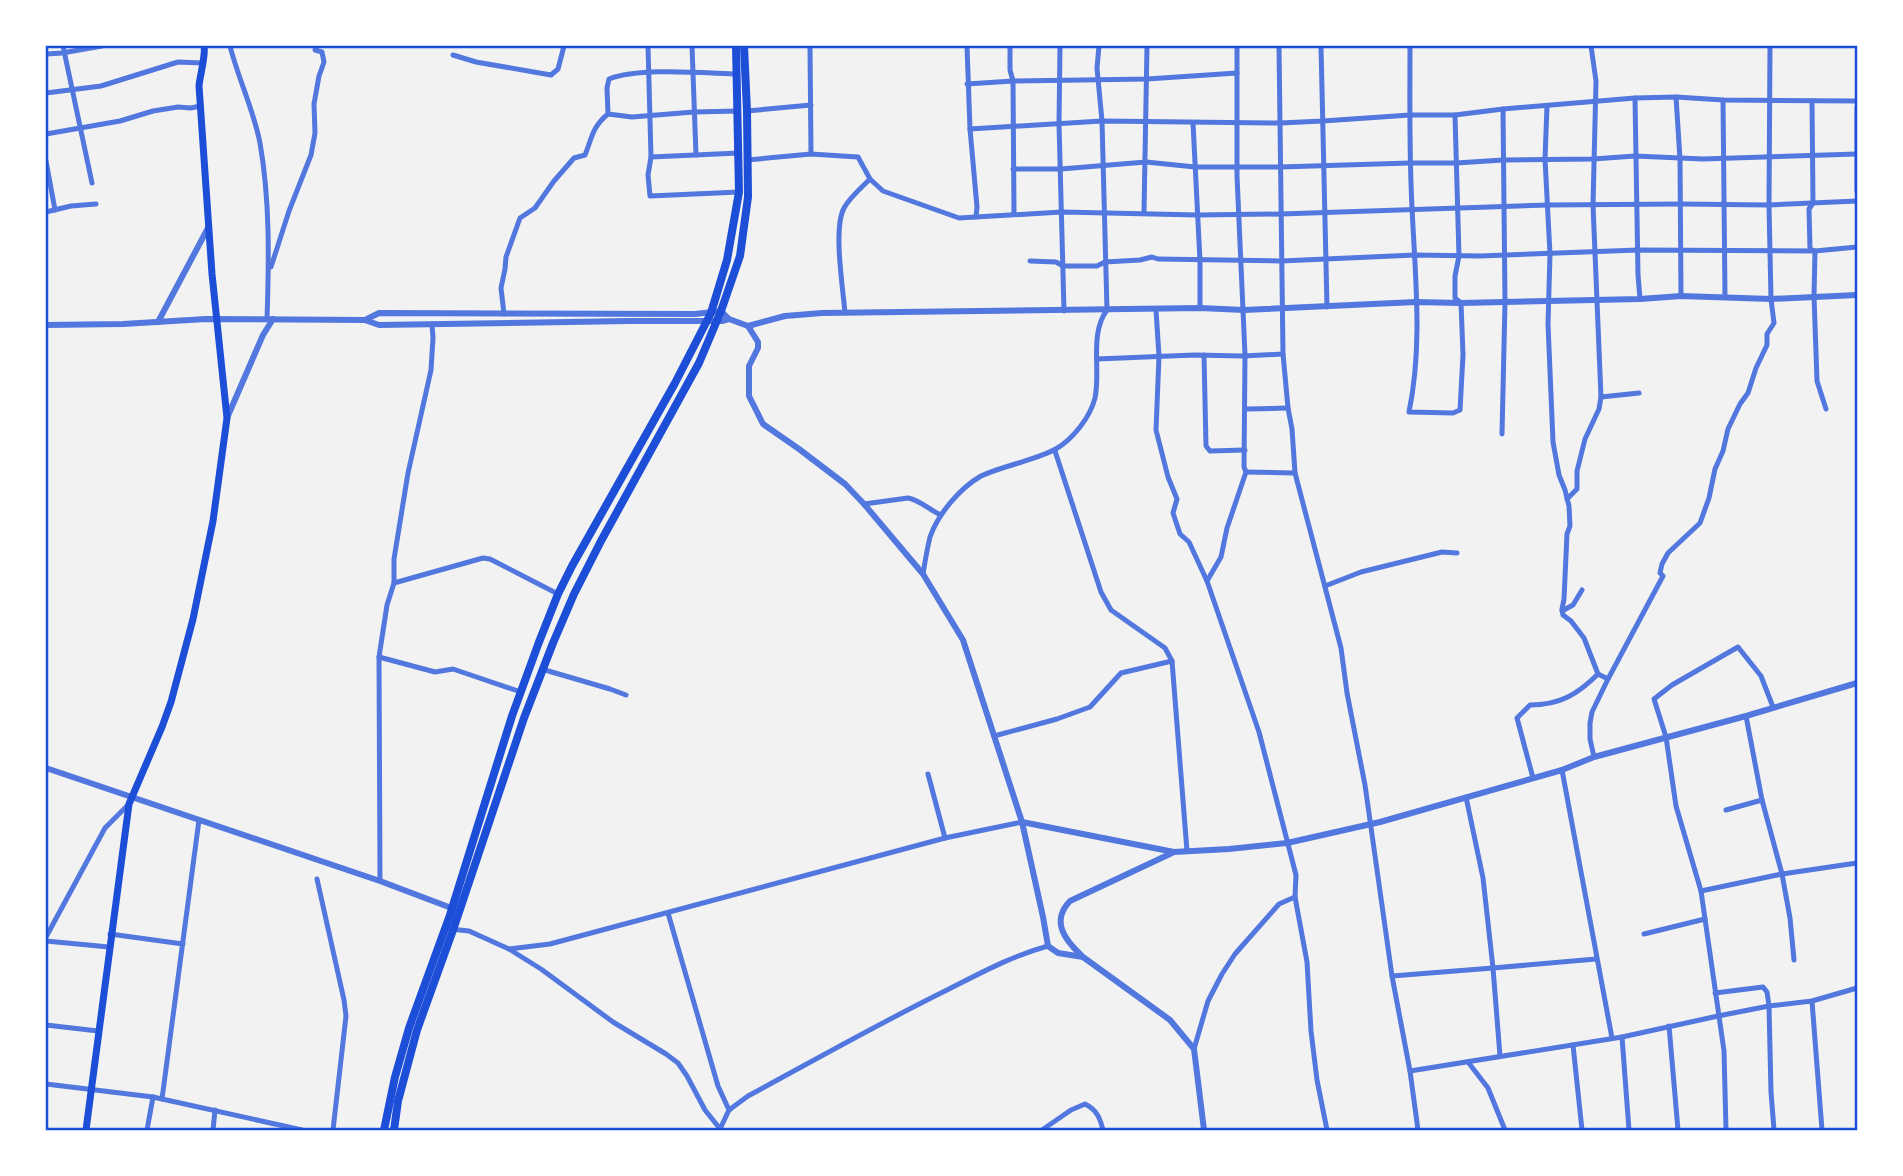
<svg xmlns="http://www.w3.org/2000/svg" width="1903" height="1176" font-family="Karla,sans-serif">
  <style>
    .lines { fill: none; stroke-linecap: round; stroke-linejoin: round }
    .minor { stroke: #5277de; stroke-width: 5 }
    .tertiary { stroke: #5277de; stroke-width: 6 }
    .secondary { stroke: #1d4ed8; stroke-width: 7 }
    .trunk { stroke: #1d4ed8; stroke-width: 8 }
    .neatline { fill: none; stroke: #1d4ed8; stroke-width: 2.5 }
  </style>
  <rect width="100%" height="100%" fill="#f2f2f2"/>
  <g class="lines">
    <g class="minor">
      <path d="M63,46l29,137"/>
      <path d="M230,46c8,32 24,65 30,97 10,57 9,117 7,176"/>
      <path d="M648,46l3,111 -3,18 2,21 89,-4"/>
      <path d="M692,46l4,109"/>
      <path d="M810,46l1,108"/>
      <path d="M967,46l3,83 7,78 -1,10"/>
      <path d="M1010,46v24l3,11 1,133"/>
      <path d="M1060,46l-1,78 5,187"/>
      <path d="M1279,46l4,308 5,54 4,21 3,44 46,175 6,45 18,92 27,191 18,95 8,59"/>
      <path d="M1321,46l6,261"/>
      <path d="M1410,46c0,53 -1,107 2,161 3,68 11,138 -3,205l44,1 7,-3 3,-55 -2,-52 -6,-5v-22l4,-20 -4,-141"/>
      <path d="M46,54l16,-1 40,-7"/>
      <path d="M453,55l23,7 75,13 7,-6 6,-23"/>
      <path d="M967,84l46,-3 134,-2 90,-6"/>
      <path d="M46,93l55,-7 77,-24 24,1"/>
      <path d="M1676,97l4,62 1,137"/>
      <path d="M1635,98l3,177 2,24"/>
      <path d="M1723,100l2,197"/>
      <path d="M1812,101l1,102 -4,6 1,40 5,2 -1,45 3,85 9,28"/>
      <path d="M1547,106l-2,53 5,95 -2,70 5,118 6,33 6,15 4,16 1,20 -3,8 -3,65 -2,10 1,6 8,6 13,17 14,36"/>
      <path d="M1857,107v84"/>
      <path d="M747,111l64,-6"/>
      <path d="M608,114l-1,-26 2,-9c30,-12 95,-6 128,-5"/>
      <path d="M1193,123l7,138v47"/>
      <path d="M970,129l132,-8 178,2 43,-2 87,-6h45l48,-6 132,-11 41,-1 47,3 134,1"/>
      <path d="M46,134l74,-13 33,-10 25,-4 13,1 9,-2"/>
      <path d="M651,157l88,-4"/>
      <path d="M747,160l64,-6 47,3 12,22 13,12 76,27 103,-6 136,3 83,-1 267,-9 133,-1 88,1 88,-4"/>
      <path d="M46,161l9,49"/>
      <path d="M1013,169h48l85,-7 49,5h85l130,-4h46l47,-3 90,-1 42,-3 68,3 154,-5"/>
      <path d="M46,212l25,-6 25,-2"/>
      <path d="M1144,212l3,-166"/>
      <path d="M1030,261l26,1 7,4h34l8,-4 35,-2 12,-3 6,2 123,2 134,-6 65,1 158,-6 177,1 42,-4"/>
      <path d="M271,267l18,-56 22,-56 4,-22 -1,-29 5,-28 5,-14 -2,-10 -7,-2 1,-4"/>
      <path d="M1156,310l3,46 -3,74 12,47 9,22 -4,14 7,21 9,8 18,39 52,151 37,143 -1,22 12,65 4,69 6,49 10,50"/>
      <path d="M845,313c-2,-25 -12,-85 -1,-105 6,-11 17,-20 26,-29"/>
      <path d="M504,314l-3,-26 4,-19 1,-12 14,-39 15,-10 19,-27 20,-23 11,-3c7,-17 7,-28 23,-41l24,3 62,-5 44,-1"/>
      <path d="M1204,355l2,91 4,5 35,-1"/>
      <path d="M1097,359l97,-4 49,1 40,-2"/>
      <path d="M1601,397l38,-4"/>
      <path d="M1246,409l42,-1"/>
      <path d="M1502,434l3,-132 -2,-193"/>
      <path d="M1055,451l46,141 10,18 54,38 7,13 15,190"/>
      <path d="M1246,472l49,1"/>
      <path d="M1567,499l10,-10v-18l8,-32 14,-30 2,-12 -8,-192 3,-124 -5,-35"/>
      <path d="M864,504l44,-6c12,2 21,12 33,17"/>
      <path d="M923,574c2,-12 4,-25 7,-37 8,-23 30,-49 51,-61 13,-6 28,-10 41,-14 27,-9 40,-12 58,-35 7,-9 12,-17 15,-29 6,-28 -6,-64 12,-88l-5,-189 -5,-53 2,-22"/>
      <path d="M1207,581l14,-24 6,-29 19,-56 -2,-5 1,-112 -8,-179v-130"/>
      <path d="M394,583v-24l14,-86 23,-103 2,-32 -1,-14"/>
      <path d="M1325,586l36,-14 81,-20 15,1"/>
      <path d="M1562,611l11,-6 9,-15"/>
      <path d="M379,657l56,15 18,-3 68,23"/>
      <path d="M545,670l65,19 16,6"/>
      <path d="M1746,716l16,84 20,74 8,44 4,42"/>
      <path d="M994,736l63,-17 33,-12 31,-34 51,-12"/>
      <path d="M1594,757l-4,-18v-16l2,-11 16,-33 55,-103 -3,-3 2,-9 6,-11 32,-30 9,-25 6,-29 8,-18 5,-22 12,-25 8,-11 8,-25 11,-23v-11l7,-11 -3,-24 -2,-94 1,-159"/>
      <path d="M1562,770l50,268"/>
      <path d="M928,774l17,64"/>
      <path d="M1533,778l-16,-60 13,-13c30,0 48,-11 68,-31l10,5"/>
      <path d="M1466,797l17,81 10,90 7,88"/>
      <path d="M1726,810l36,-10"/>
      <path d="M317,879l27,121 2,16 -13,114"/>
      <path d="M380,881l-1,-224 8,-52 7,-22 89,-25 7,1 68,35"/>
      <path d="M1701,891l81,-17 75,-11"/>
      <path d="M668,913l50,173 11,24"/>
      <path d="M450,929l19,2 40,18 41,-5 395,-106 77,-16"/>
      <path d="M110,934l73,10"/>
      <path d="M1644,934l61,-15"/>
      <path d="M46,937l59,-109 24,-24"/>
      <path d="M46,941l63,6"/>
      <path d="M509,949l32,20 72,53 53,32 12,9 9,13 18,34 16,20"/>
      <path d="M1392,976l101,-8 103,-9"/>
      <path d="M1715,993l48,-6 4,5 2,14 2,86 3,38"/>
      <path d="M1812,1001l10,129"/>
      <path d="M46,1025l52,6"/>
      <path d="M1669,1026l9,104"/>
      <path d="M1622,1037l7,93"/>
      <path d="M1573,1045l9,85"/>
      <path d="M1194,1049l14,-48 14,-27 13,-20 44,-50 16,-7"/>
      <path d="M1468,1062l20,26 17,42"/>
      <path d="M1410,1071l212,-34 96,-21 51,-10 43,-5 45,-13"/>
      <path d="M46,1084l107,13 149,33"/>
      <path d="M162,1099l37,-279"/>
      <path d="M720,1129l9,-19 19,-14c65,-35 130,-72 197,-105 34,-17 66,-35 103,-45"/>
      <path d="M147,1130l6,-33"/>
      <path d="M213,1130l2,-20"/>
      <path d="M1042,1130l29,-20 14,-6c12,6 15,14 18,26"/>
      <path d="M1726,1130l-2,-79 -23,-160 -25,-85 -10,-69 -12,-38 18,-14 66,-38 23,29 12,31"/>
    </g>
    <g class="tertiary">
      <path d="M365,320l14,-7 316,1 26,-3 8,8 19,7"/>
      <path d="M158,322l50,-94"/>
      <path d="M46,325l77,-1 83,-5 159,1 14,5 250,-4h93l7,-2"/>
      <path d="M748,326l37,-10 37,-3 378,-5 44,2 172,-8 45,1 87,-2 92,-2 41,-3 90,3 86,-4"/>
      <path d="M748,326l10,16v6l-9,18v30l14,28 36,25 46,35 19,20 59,70 40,66 59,182 21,95 5,29 10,7 25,4 87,63 24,29 10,81"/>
      <path d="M227,418l36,-83 10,-16"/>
      <path d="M46,768l334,113 74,28"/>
      <path d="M1022,822l152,30 55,-3 58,-6 93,-21 182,-52 32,-13 152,-41 111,-33"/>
      <path d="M1081,955c-17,-16 -30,-34 -11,-54l102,-48"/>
    </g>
    <path class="secondary" d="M86,1130l43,-326 33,-77 9,-25 22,-83 20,-98 14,-103 -15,-144 -13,-188c1,-11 7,-31 5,-40"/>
    <g class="trunk">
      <path d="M384,1130l11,-53 14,-49 41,-113 62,-199 27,-74 19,-48 14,-28 103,-183 36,-70 16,-53 12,-68 -3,-146"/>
      <path d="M394,1130l4,-29 19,-71 36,-100 71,-212 29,-75 21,-49 27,-53 98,-178 22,-52 19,-55 8,-59 -1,-86 -3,-65"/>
    </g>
  </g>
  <rect width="1903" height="1176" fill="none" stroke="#ffffff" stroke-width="94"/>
  <rect x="47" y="47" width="1809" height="1082" class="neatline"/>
</svg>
